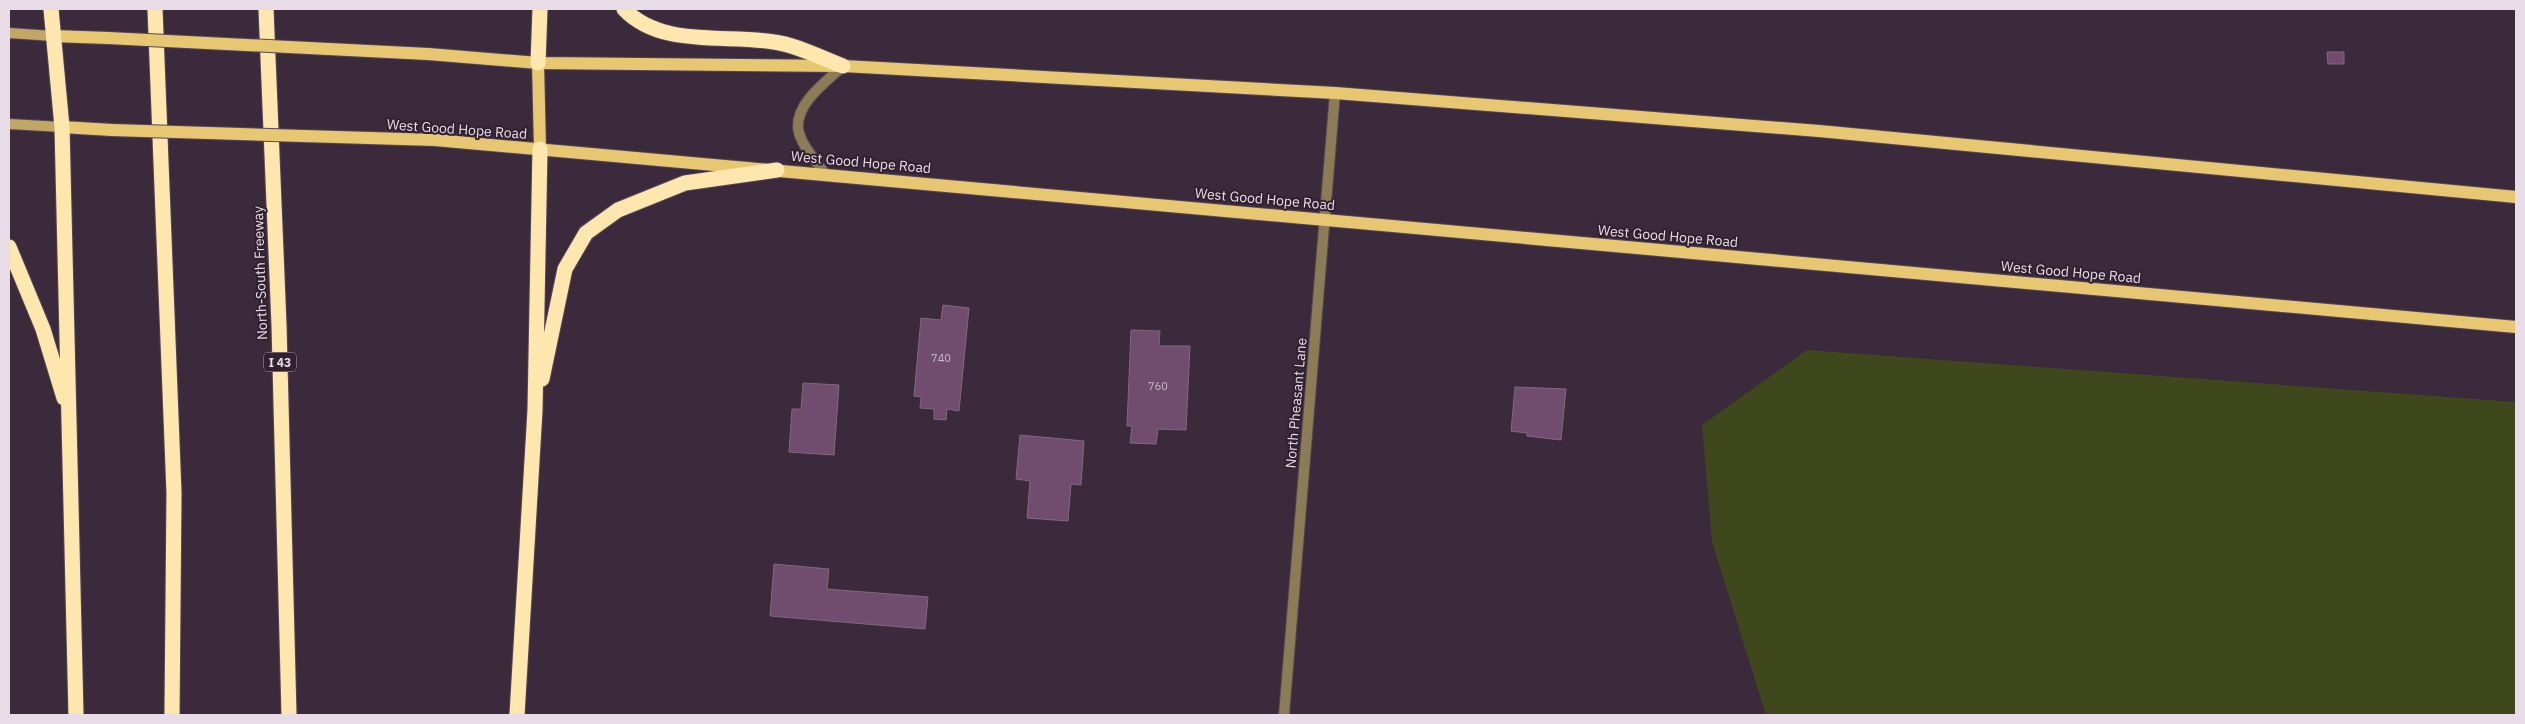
<svg xmlns="http://www.w3.org/2000/svg" width="2525" height="724" font-family="'IBM Plex Sans',sans-serif">
  <style>
    .green { fill: #3f481c }
    .building { fill: #704d6f; stroke: #7e6a7d }
    .lines { fill: none; stroke-linecap: round; stroke-linejoin: round }
    .service-casing { stroke: #574657; stroke-width: 12 }
    .minor-casing { stroke: #574657; stroke-width: 12 }
    .secondary-casing { stroke: #574657; stroke-width: 12 }
    .primary-casing { stroke: #574657; stroke-width: 14 }
    .motorway-casing { stroke: #574657; stroke-width: 17 }
    .service { stroke: #8c7c55; stroke-width: 10 }
    .minor { stroke: #8c7c55; stroke-width: 10 }
    .secondary { stroke: #c0a767; stroke-width: 10 }
    .primary { stroke: #e8c773; stroke-width: 12 }
    .motorway { stroke: #fee7ae; stroke-width: 15 }
    .primary-bridge-casing { stroke: #574657; stroke-width: 14; stroke-linecap: butt }
    .primary-bridge { stroke: #e8c773; stroke-width: 12 }
    .labels { text-anchor: middle; dominant-baseline: central; stroke-width: 4; stroke-linejoin: round; paint-order: stroke }
    .number-label { font-size: 11px; fill: #cab8c9 }
    .shield { fill: #312030; stroke: #b1a4b0; stroke-width: 1 }
    .shield-label { font-size: 12px; font-weight: bold; fill: #e8dce7 }
    .street-label { font-size: 14px; fill: #e8dce7; stroke: #312030 }
  </style>
  <rect width="100%" height="100%" fill="#3b2a3b"/>
  <path class="green" d="M1807,350l709,52v313h-750l-54,-173 -10,-117z"/>
  <g class="building">
    <path d="M2327,52h17v12h-16z"/>
    <path d="M943,305l26,3 -10,103 -12,-2 -1,11 -12,-1v-10l-14,-1 1,-11 -7,-1 7,-78 20,2z"/>
    <path d="M1131,330l29,1 -1,15h31l-4,84 -28,-1 -2,15 -26,-1 2,-17h-5z"/>
    <path d="M803,383l36,2 -5,70 -45,-3 3,-43h9z"/>
    <path d="M1515,387l51,2 -5,51 -34,-4v-3l-16,-2z"/>
    <path d="M1020,435l64,6 -3,44 -10,-1 -3,37 -41,-3 3,-37 -14,-2z"/>
    <path d="M774,564l55,5 -2,20 101,8 -3,32 -155,-13z"/>
  </g>
  <g class="lines">
    <defs>
      <path id="service" d="M825,174c-9,-13 -26,-31 -27,-47 -1,-25 29,-46 45,-61"/>
      <path id="minor" d="M1284,715l51,-622"/>
      <g id="secondary">
        <path d="M9,33l44,3"/>
        <path d="M9,124l53,3"/>
      </g>
      <g id="primary">
        <path d="M53,36l55,2"/>
        <path d="M428,54l110,9 305,3 492,27 484,38 697,66"/>
        <path d="M538,63l2,86"/>
        <path d="M62,127l50,3"/>
        <path d="M435,140l2081,187"/>
      </g>
      <g id="motorway">
        <path d="M51,9l11,118 14,588"/>
        <path d="M155,9l19,484 -2,222"/>
        <path d="M266,9l13,316 10,390"/>
        <path d="M624,9c37,39 102,25 150,33 23,3 47,16 69,24"/>
        <path d="M538,63l2,-54"/>
        <path d="M9,247l34,82 21,69"/>
        <path d="M542,379l23,-110 21,-36 32,-23 67,-27 92,-13"/>
        <path d="M517,715l18,-305 5,-261"/>
      </g>
    </defs>
    <use href="#service" class="service-casing"/>
    <use href="#minor" class="minor-casing"/>
    <use href="#secondary" class="secondary-casing"/>
    <use href="#primary" class="primary-casing"/>
    <use href="#motorway" class="motorway-casing"/>
    <use href="#service" class="service"/>
    <use href="#minor" class="minor"/>
    <use href="#secondary" class="secondary"/>
    <use href="#primary" class="primary"/>
    <use href="#motorway" class="motorway"/>
    <defs>
      <g id="primary-bridge">
        <path d="M108,38l320,16"/>
        <path d="M112,130l323,10"/>
      </g>
    </defs>
    <use href="#primary-bridge" class="primary-bridge-casing"/>
    <use href="#primary-bridge" class="primary-bridge"/>
  </g>
  <g class="labels">
    <g class="number-label">
      <text x="941" y="358">740</text>
      <text x="1158" y="386">760</text>
    </g>
    <rect class="shield" x="264" y="352.5" width="32" height="19" rx="4"/>
    <g class="shield-label">
      <text x="280" y="362">I 43</text>
    </g>
    <g class="street-label">
      <text transform="translate(457 129) rotate(4)">West Good Hope Road</text>
      <text transform="translate(861 162) rotate(5)">West Good Hope Road</text>
      <text transform="translate(1265 199) rotate(5)">West Good Hope Road</text>
      <text transform="translate(1668 236) rotate(5)">West Good Hope Road</text>
      <text transform="translate(2071 272) rotate(5)">West Good Hope Road</text>
      <text transform="translate(260 273) rotate(-92)">North-South Freeway</text>
      <text transform="translate(1296 403) rotate(-85)">North Pheasant Lane</text>
    </g>
  </g>
  <rect width="2525" height="724" fill="none" stroke="#e8dce7" stroke-width="20"/>
</svg>
